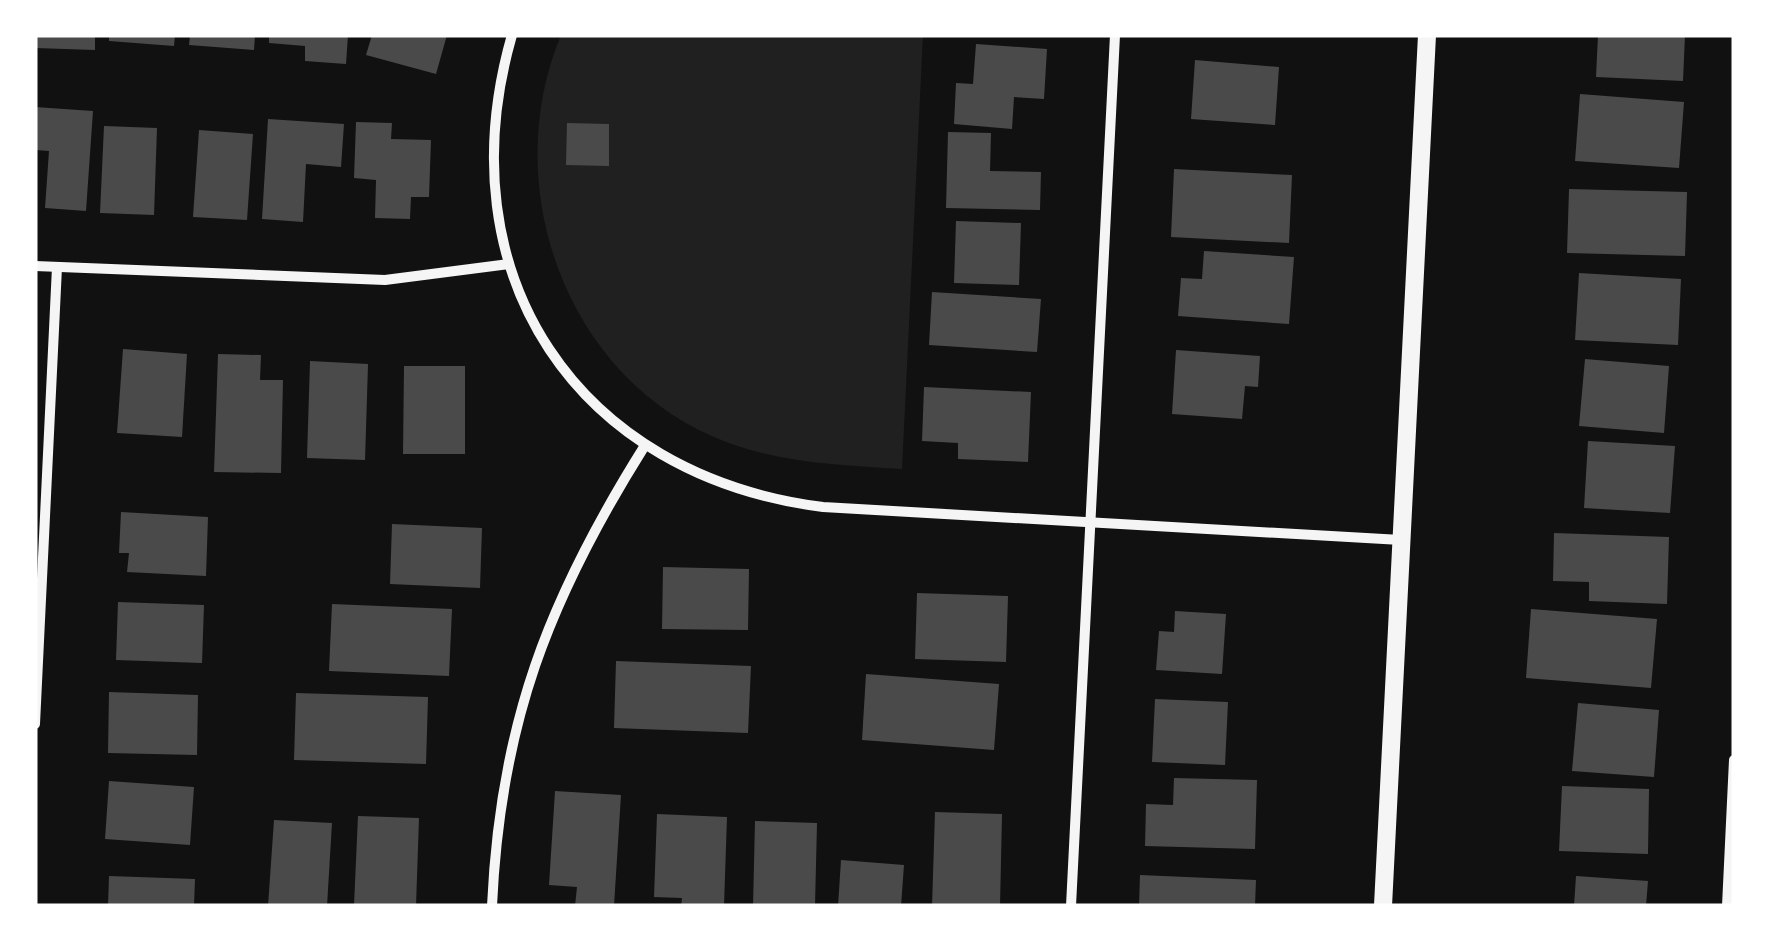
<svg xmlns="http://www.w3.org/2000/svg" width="1769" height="941" font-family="Signika,sans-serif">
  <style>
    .green { fill: #202020 }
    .building { fill: #4a4a4a }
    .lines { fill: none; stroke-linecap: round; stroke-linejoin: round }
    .minor { stroke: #f5f5f5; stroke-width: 10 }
    .tertiary { stroke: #f5f5f5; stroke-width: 18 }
  </style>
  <rect width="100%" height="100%" fill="#111"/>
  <path class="green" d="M561,35h362l-21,434c-64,-4 -128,-6 -188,-32 -151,-65 -215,-254 -153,-402z"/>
  <g class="building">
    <path d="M35,35h60v15l-60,-2z"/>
    <path d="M109,35h66l-1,11 -65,-5z"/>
    <path d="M190,35h65l-1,15 -65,-5z"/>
    <path d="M269,35h79l-2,29 -41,-3v-15l-36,-3z"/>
    <path d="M372,35h75l-11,39 -70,-19z"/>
    <path d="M1598,35h87l-2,46 -87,-4z"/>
    <path d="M976,44l71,5 -3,50 -30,-2 -2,32 -58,-5 2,-41 17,1z"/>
    <path d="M1195,60l84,7 -4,58 -84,-6z"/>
    <path d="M1580,94l104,8 -5,66 -104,-7z"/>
    <path d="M35,107l58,4 -7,100 -41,-3 4,-57 -14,-1z"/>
    <path d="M268,119l76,5 -3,43 -35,-3 -3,58 -41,-3z"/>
    <path d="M356,122l36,1 -1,16 40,1 -2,57h-18l-1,22 -35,-1 1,-38 -22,-2z"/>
    <path d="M567,123l42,1v42l-43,-1z"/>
    <path d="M104,126l53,2 -3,87 -54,-2z"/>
    <path d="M199,130l54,4 -6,86 -54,-3z"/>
    <path d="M948,132l43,1 -1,38 51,1 -1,38 -94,-2z"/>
    <path d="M1174,169l118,6 -3,68 -118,-6z"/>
    <path d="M1569,189l118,3 -2,64 -118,-3z"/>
    <path d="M956,221l65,2 -2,62 -65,-2z"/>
    <path d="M1204,251l90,6 -5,67 -111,-8 3,-38 21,1z"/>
    <path d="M1579,273l102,6 -3,66 -103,-5z"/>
    <path d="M932,292l109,7 -4,53 -108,-7z"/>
    <path d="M123,349l64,5 -5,83 -65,-4z"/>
    <path d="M1176,350l84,6 -2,31 -13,-1 -3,33 -70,-5z"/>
    <path d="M218,354l43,1 -1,25h23l-2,93 -67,-1z"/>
    <path d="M1585,359l84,7 -5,67 -85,-7z"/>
    <path d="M310,361l58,3 -3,96 -58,-2z"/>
    <path d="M404,366h61v88h-62z"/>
    <path d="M924,387l107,5 -3,70 -70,-3v-16l-36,-2z"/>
    <path d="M1588,441l87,5 -5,67 -86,-5z"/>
    <path d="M121,512l87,5 -2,59 -79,-4 2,-19h-10z"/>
    <path d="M392,524l90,4 -2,60 -90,-4z"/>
    <path d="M1554,533l115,4 -2,67 -78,-3v-19l-36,-1z"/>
    <path d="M663,567l86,2 -1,61 -86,-1z"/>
    <path d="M917,593l91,3 -2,66 -91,-3z"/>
    <path d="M118,602l86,3 -2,58 -86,-3z"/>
    <path d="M332,604l120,5 -3,67 -120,-5z"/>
    <path d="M1531,609l126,10 -6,69 -125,-10z"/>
    <path d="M1175,611l51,3 -4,60 -66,-4 3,-39 15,1z"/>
    <path d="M616,661l135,5 -3,67 -134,-5z"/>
    <path d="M866,674l133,10 -5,66 -132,-10z"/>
    <path d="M109,692l89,3 -1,60 -89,-2z"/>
    <path d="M296,693l132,4 -2,67 -132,-4z"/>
    <path d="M1155,699l73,3 -3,63 -73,-3z"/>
    <path d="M1578,703l81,7 -5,67 -82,-6z"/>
    <path d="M1174,778l83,2 -2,69 -110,-3 1,-42 27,1z"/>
    <path d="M109,781l85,6 -4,58 -85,-6z"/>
    <path d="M1562,786l87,3 -1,65 -89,-3z"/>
    <path d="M555,791l66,4 -7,111h-39l2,-19 -28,-2z"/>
    <path d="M935,812l67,2 -2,92h-68z"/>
    <path d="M657,814l70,3 -3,89h-43l1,-8 -28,-1z"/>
    <path d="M358,816l61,2 -3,88 -62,-1z"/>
    <path d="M274,820l58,3 -5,83h-59z"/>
    <path d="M755,821l62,2 -2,83h-62z"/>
    <path d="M841,860l63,5 -3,41h-63z"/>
    <path d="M1140,875l116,5 -1,26h-116z"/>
    <path d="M109,876l86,3 -1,27h-86z"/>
    <path d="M1576,876l72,5 -2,25h-72z"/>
  </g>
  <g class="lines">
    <g class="minor">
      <path d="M512,35c-69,240 65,441 311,472l578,33"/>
      <path d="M35,266l350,14 124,-16"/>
      <path d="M35,724l22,-457"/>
      <path d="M492,906c8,-181 56,-306 152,-459"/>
      <path d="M1071,906l44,-871"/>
      <path d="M1727,906l7,-146"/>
    </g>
    <path class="tertiary" d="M1383,906l44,-871"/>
  </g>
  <rect width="1769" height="941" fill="none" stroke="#ffffff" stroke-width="75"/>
</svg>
